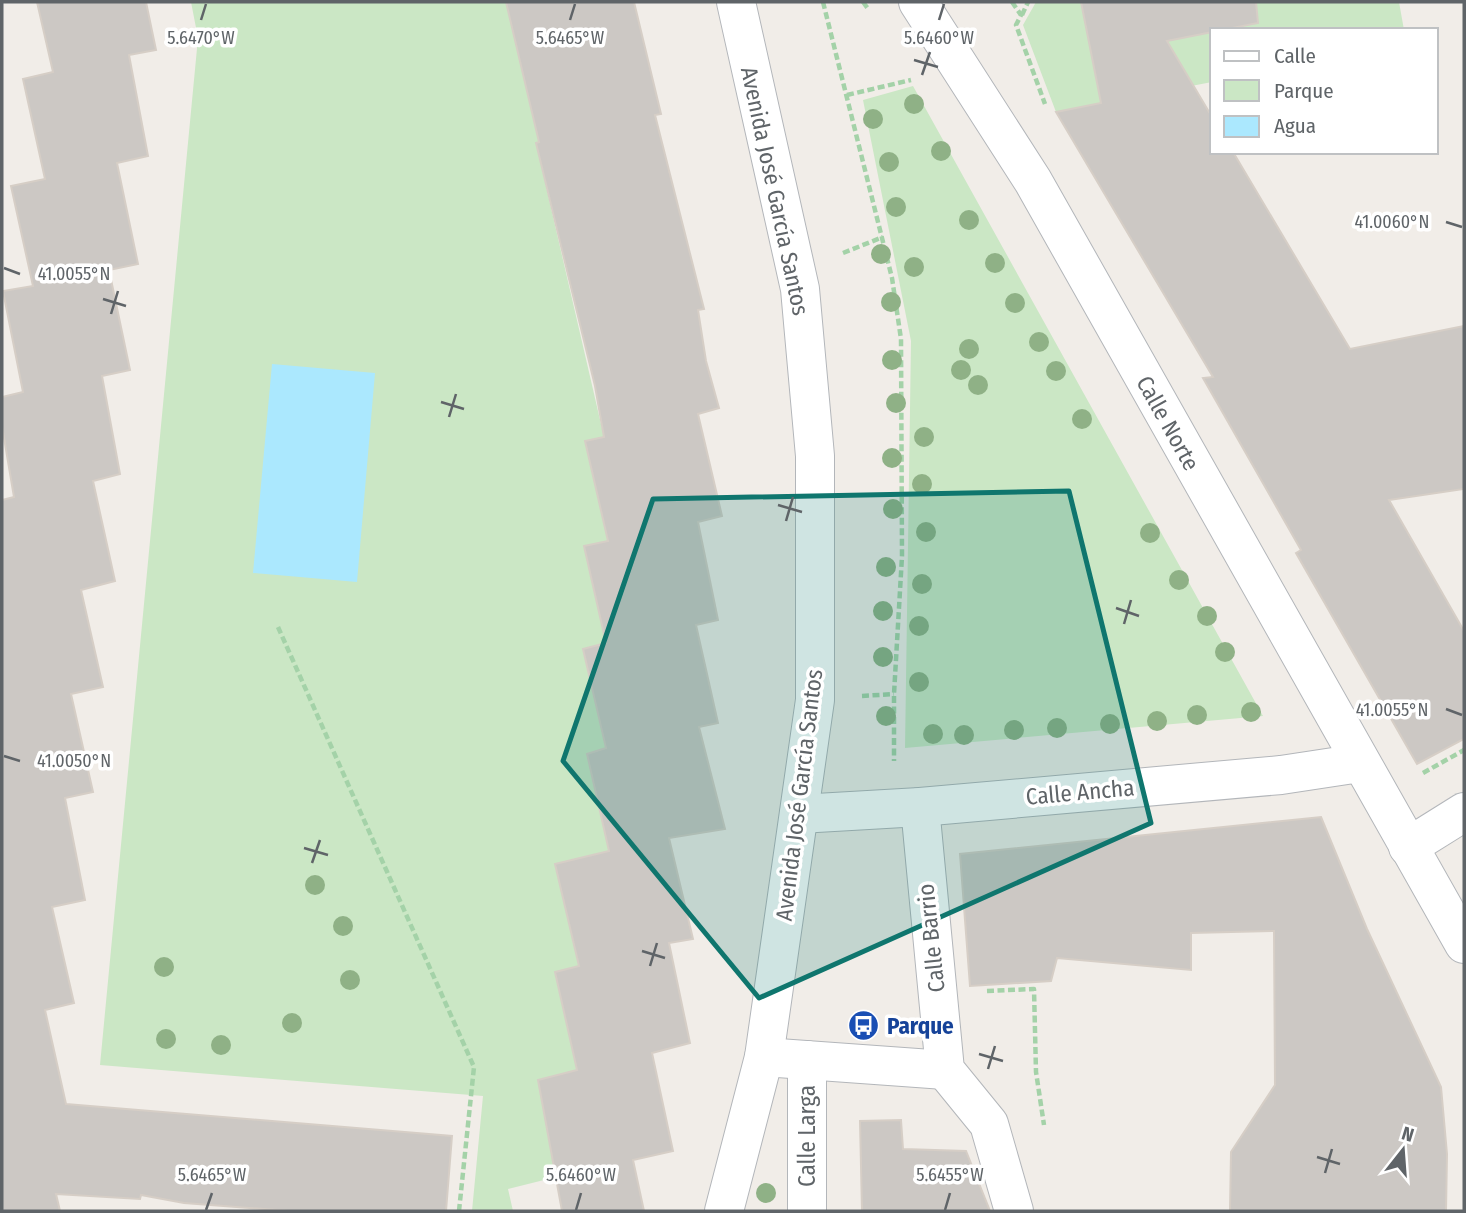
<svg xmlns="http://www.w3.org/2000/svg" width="1466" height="1213" font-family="'Fira Sans Condensed',sans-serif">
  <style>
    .green { fill: #cbe7c5 }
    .water { fill: #abe8fe }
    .building { fill: #ccc8c4; stroke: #d6cec6; stroke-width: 2 }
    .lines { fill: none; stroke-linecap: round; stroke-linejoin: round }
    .minor-casing { stroke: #b3b6ba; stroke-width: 40 }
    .path { stroke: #a4d2a8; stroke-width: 4.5; stroke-dasharray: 7 3.5; stroke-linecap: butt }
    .minor { stroke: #fff; stroke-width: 38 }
    .tree { fill: #8fb186 }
    .marked { fill: #0f766e; fill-opacity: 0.2; stroke: #0f766e; stroke-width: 5; stroke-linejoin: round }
    .ticks { fill: none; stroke: #5f6468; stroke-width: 2.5 }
    .labels { text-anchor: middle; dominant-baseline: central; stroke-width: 7; stroke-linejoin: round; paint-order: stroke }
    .street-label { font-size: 23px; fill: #5f6468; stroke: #fff }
    .transit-label { font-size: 23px; font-weight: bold; fill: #164399; stroke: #fff; text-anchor: start }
    .ticks-label { font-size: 18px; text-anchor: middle; fill: #5f6468; stroke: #fff; stroke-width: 7; stroke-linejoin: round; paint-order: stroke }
  </style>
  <rect width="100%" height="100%" fill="#f1ede8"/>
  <g class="green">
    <path d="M191,2h315l34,140 -4,1 68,294 -19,5 24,99 -25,6 22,96 -23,7 25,97 -21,7 22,97 -30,115 -24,6 22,98 -39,10 18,97 -48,12 5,22h-41l11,-115 -383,-31 98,-1027z"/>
    <path d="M1036,2h45l11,54 120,-24v50l-156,30 -33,-87z"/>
    <path d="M1221,2h178l5,28h-181l3,-1z"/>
    <path d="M913,86l350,630 -358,32 6,-407 -48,-241z"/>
  </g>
  <path class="water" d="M272,364l103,9 -18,209 -104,-9z"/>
  <g class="building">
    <path d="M37,2h109l10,48 -27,5 19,101 -31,7 21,101 -29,6 21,100 -28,6 18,98 -27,7 22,100 -34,9 22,97 -32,7 22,98 -28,6 20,102 -33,7 22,96 -29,7 21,94 386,32 -6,75h-155l-107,-8 -43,-8 -1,4 -84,-5 4,17h-58v-711l12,-3 -12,-71v-29l21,-5 -20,-101 30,-5 -22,-100 34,-7 -22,-100 30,-7z"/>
    <path d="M506,2h128l27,112 -6,1 49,194 -6,1 8,51 13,47 -21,6 24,102 -24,6 20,98 -22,5 22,98 -19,4 26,102 -56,9 24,101 -24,4 21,100 -38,10 21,98 -40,9 11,51h-82l-24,-131 39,-10 -22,-98 24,-6 -24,-102 54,-13 -22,-97 19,-6 -23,-99 23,-6 -22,-97 24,-5 -23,-100 19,-4 -9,-51 -59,-243 3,-1z"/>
    <path d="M1081,2h175l2,21 -91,18 45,76v35h21l117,197 114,-23v163l-75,11 75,131v108l-47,25 -121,-211 5,-3 -98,-172 10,-1 -157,-265 45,-9z"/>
    <path d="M1321,817l46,112 74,158 6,67 -1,57h-216l1,-59 44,-67 -1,-154 -83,2v37l-134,-12 -6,23 -81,5 -10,-132z"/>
    <path d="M901,1120l2,29 63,2 24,60h-128l-2,-90z"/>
  </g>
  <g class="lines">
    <defs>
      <g id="minor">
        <path d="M918,2l115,179 431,763"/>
        <path d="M920,807l25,263 44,54 25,87"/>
        <path d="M799,814l121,-7 361,-32 79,-12"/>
        <path d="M1408,847l56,-35"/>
        <path d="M764,1057l181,13"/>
        <path d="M724,1211l40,-154 51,-357v-244l-15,-167 -64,-287"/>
        <path d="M807,1211v-151"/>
      </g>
    </defs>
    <use href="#minor" class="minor-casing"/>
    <g class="path">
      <path d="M823,2l69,276 9,61 1,217 -8,138v67"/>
      <path d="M863,2l6,8"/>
      <path d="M1012,2l9,13 -5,10 29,79"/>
      <path d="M1022,15l6,-13"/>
      <path d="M847,95l64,-15"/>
      <path d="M843,253l40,-16"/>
      <path d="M278,627l196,440 -15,144"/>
      <path d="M862,696l32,-2"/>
      <path d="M1423,773l41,-23"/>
      <path d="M987,991l47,-2 2,83 8,53"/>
    </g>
    <use href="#minor" class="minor"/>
  </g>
  <g class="tree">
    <circle cx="914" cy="104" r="10"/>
    <circle cx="873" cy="119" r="10"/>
    <circle cx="941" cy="151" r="10"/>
    <circle cx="889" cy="162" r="10"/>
    <circle cx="896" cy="207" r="10"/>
    <circle cx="969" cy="220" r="10"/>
    <circle cx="881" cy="254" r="10"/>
    <circle cx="995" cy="263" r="10"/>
    <circle cx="914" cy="267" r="10"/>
    <circle cx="891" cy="302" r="10"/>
    <circle cx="1015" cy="303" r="10"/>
    <circle cx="1039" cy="342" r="10"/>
    <circle cx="969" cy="349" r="10"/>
    <circle cx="892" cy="360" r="10"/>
    <circle cx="961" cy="370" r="10"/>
    <circle cx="1056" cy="371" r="10"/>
    <circle cx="978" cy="385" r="10"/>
    <circle cx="896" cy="403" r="10"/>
    <circle cx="1082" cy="419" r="10"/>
    <circle cx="924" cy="437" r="10"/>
    <circle cx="892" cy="458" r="10"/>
    <circle cx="922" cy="484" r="10"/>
    <circle cx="893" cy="509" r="10"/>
    <circle cx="926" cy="532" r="10"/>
    <circle cx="1150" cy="533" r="10"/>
    <circle cx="886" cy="567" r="10"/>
    <circle cx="1179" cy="580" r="10"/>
    <circle cx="922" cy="584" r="10"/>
    <circle cx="883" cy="611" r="10"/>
    <circle cx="1207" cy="616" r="10"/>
    <circle cx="919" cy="626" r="10"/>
    <circle cx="1225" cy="652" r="10"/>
    <circle cx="883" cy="657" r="10"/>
    <circle cx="919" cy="682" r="10"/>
    <circle cx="1251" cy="712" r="10"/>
    <circle cx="1197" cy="715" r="10"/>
    <circle cx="886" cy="716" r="10"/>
    <circle cx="1157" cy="721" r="10"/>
    <circle cx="1110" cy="724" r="10"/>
    <circle cx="1057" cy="728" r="10"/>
    <circle cx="1014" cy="730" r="10"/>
    <circle cx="933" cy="734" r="10"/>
    <circle cx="964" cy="735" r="10"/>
    <circle cx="315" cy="885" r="10"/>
    <circle cx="343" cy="926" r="10"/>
    <circle cx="164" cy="967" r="10"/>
    <circle cx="350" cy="980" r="10"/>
    <circle cx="292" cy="1023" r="10"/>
    <circle cx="166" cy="1039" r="10"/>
    <circle cx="221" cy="1045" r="10"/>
    <circle cx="766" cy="1193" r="10"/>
  </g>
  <path class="marked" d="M1069,491l82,332 -392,175 -196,-237 90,-262z"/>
  <path class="ticks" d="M201,20l5,-16M570,20l5,-16M939,20l5,-16M914,60l24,7M922,75l8,-23M1446,222l16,5M4,268l16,6M103,299l23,7M111,314l7,-23M441,402l23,7M449,417l7,-23M778,505l24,7M786,521l7,-24M1116,608l23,8M1124,624l7,-24M1446,709l16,6M4,756l16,5M304,848l24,7M312,863l8,-23M642,951l23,7M650,966l7,-23M979,1054l24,7M988,1069l7,-23M1317,1157l23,7M1325,1173l7,-24M206,1210l6,-17M576,1210l5,-17M945,1210l5,-17"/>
  <defs>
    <symbol id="bus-disc" viewBox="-11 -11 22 22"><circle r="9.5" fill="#1a4fb4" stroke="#fff"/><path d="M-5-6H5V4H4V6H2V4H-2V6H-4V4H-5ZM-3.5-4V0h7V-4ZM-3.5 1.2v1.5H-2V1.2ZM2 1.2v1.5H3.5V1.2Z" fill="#fff"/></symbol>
  </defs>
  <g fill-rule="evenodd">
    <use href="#bus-disc" x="846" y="1008" width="35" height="35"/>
  </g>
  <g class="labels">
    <g class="street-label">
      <text transform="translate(775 191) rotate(78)">Avenida José García Santos</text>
      <text transform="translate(1168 423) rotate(61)">Calle Norte</text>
      <text transform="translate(1080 792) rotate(-5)">Calle Ancha</text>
      <text transform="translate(799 795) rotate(-83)">Avenida José García Santos</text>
      <text transform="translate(931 938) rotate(-96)">Calle Barrio</text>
      <text transform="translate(807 1136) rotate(-90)">Calle Larga</text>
    </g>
    <g class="transit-label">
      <text x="887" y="1026">Parque</text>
    </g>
  </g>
  <g class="ticks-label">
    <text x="201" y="44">5.6470°W</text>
    <text x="570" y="44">5.6465°W</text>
    <text x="939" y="44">5.6460°W</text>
    <text x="1392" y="228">41.0060°N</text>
    <text x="74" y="280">41.0055°N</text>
    <text x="1392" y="716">41.0055°N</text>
    <text x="74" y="767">41.0050°N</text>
    <text x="212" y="1181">5.6465°W</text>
    <text x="581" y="1181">5.6460°W</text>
    <text x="950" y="1181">5.6455°W</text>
  </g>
  <rect width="1466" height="1213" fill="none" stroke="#5f6468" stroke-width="7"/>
  <rect x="1210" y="28" width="228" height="126" fill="#ffffff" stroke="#bfc1c3" stroke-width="2"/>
  <rect x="1224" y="51" width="35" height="10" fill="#ffffff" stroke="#bfc1c3" stroke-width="2"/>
  <text x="1274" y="63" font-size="21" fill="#5f6468">Calle</text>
  <rect x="1224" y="80" width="35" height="21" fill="#cbe7c5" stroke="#bfc1c3" stroke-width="2"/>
  <text x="1274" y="98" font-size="21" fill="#5f6468">Parque</text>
  <rect x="1224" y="116" width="35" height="21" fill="#abe8fe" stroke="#bfc1c3" stroke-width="2"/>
  <text x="1274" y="133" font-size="21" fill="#5f6468">Agua</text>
  <g transform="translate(1403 1150) rotate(17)" stroke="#ffffff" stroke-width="5" paint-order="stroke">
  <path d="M0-5L12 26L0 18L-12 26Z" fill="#5f6468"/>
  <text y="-10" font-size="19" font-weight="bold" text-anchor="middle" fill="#5f6468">N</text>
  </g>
</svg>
